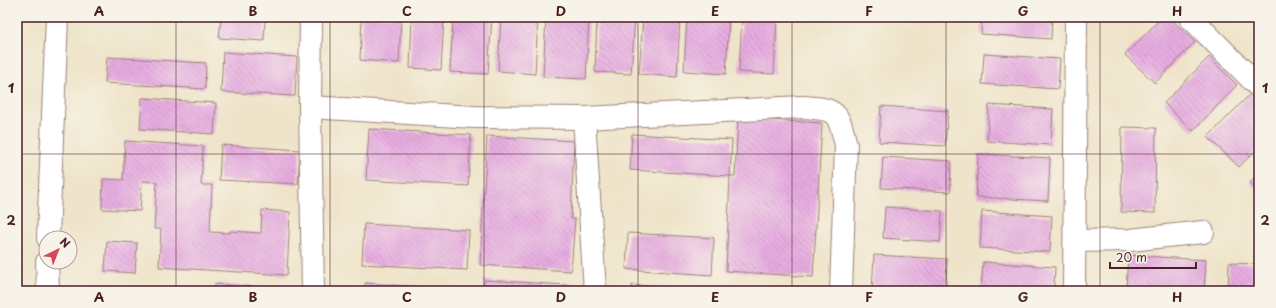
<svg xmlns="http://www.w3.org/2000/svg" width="1276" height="308" font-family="'Playpen Sans',sans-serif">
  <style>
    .building { fill: url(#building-back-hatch) }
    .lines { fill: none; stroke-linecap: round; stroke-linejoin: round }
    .street-casing { stroke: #9c827a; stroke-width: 24 }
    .street { stroke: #fff; stroke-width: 22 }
    .grid { fill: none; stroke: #4a1f2b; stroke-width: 1; stroke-opacity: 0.55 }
    .neatline { fill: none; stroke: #4a1f2b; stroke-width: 1.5 }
    .grid-label { font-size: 13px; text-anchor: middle; font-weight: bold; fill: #4a1f2b }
  </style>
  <defs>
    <pattern id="building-back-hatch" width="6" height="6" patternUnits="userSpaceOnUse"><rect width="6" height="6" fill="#e7ace1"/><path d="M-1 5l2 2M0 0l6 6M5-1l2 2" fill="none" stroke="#bd8bb7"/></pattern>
  </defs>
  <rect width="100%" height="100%" fill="#f7f3e8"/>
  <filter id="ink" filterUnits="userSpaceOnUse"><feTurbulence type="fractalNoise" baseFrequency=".025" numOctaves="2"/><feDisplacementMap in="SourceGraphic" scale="8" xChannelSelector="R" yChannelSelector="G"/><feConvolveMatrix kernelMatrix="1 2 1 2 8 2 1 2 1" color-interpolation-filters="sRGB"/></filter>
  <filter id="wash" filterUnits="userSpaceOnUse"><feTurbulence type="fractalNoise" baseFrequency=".012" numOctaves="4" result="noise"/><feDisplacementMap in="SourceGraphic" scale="16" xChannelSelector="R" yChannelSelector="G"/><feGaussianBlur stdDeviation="0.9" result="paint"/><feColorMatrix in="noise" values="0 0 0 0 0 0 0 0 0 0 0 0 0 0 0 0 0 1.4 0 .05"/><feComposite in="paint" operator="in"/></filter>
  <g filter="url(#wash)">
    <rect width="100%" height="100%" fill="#efe4c9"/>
    <g id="blocks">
      <g class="building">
        <path d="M221,17h44l-1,24 -45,-3z"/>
        <path d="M362,17h39l-2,46 -39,-3z"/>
        <path d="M412,17h32l-3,53 -31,-2z"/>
        <path d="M453,17h39l-4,57 -38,-2z"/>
        <path d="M501,17h37l-3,57 -37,-3z"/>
        <path d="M546,17h43l-3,62 -43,-2z"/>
        <path d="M597,17h38l-4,57 -36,-2z"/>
        <path d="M643,17h37l-3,60 -38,-3z"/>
        <path d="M687,17h42l-3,57 -42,-3z"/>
        <path d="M742,17h35l-3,57 -35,-2z"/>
        <path d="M982,17h70l-1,22 -70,-5z"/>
        <path d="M1162,17h7l26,25 -40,41 -30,-28z"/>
        <path d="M223,52l74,5 -2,39 -74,-4z"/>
        <path d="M984,54l76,5 -2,30 -76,-5z"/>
        <path d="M107,57l99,6 -1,26 -100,-6z"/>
        <path d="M1209,57l28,28 -44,46 -29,-28z"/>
        <path d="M1251,93l8,8v46l-20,20 -31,-30z"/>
        <path d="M142,98l74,5 -2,31 -74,-5z"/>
        <path d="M989,105l64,4 -2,36 -64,-4z"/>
        <path d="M881,106l67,5 -3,35 -66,-4z"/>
        <path d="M738,118l84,5 -9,154 -87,-6 4,-95h5z"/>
        <path d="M1122,127l34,1 -1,85 -34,-1z"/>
        <path d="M369,129l102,6 -3,51 -102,-6z"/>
        <path d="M632,134l100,6 -2,36 -100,-6z"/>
        <path d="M487,136l87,5 -3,78h4l-4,52 -91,-6z"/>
        <path d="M125,141l78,5 -2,39h11l-2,47 20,1v-2l31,2 1,-23 28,2 -3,63 -128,-8 2,-38h-7l3,-47 -15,-1 -2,30 -38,-2 1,-30 20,1z"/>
        <path d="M221,145l79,5 -2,34 -79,-4z"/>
        <path d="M978,154l72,4 -2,43 -72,-4z"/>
        <path d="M883,157l68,4 -1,31 -69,-4z"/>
        <path d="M1259,172v19l-9,-8z"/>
        <path d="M885,207l57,4 -2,31 -57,-4z"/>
        <path d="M982,211l70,5 -2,36 -70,-4z"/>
        <path d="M364,224l105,6 -2,40 -105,-6z"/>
        <path d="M628,233l86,5 -2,37 -86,-6z"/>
        <path d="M107,241l30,2 -2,30 -30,-2z"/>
        <path d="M874,255l73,4 -1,32h-74z"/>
        <path d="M1128,255l78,5 -2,31h-78z"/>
        <path d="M983,262l72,5 -1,24h-73z"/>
        <path d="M1229,263l30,1v27h-31z"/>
        <path d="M484,280l99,6v5h-99z"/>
        <path d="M365,283l103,7v1h-103z"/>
        <path d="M215,284l82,6v1h-82z"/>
        <path d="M632,285l73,5v1h-73z"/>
        <path d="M108,288l28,2v1h-28z"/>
      </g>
    </g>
  </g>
  <g filter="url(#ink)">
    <use href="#blocks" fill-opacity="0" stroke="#9c827a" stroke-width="1"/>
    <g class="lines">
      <defs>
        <g id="street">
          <path d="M311,17l-1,90 3,184"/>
          <path d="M1190,17l69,70"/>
          <path d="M310,107l164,10 110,1 219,-11c35,2 35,5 43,38l-5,146"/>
          <path d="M584,118l11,173"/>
          <path d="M48,238l9,-221"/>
          <path d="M1075,241l55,-1 73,-8"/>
          <path d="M47,262l1,29"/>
          <path d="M1074,291l2,-274"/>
        </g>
      </defs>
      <use href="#street" class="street-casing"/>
      <use href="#street" class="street"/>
    </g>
  </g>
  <path class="grid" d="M176,17v274M330,17v274M484,17v274M638,17v274M792,17v274M946,17v274M1100,17v274M17,154h1242"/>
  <rect width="1276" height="308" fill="none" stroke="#f7f3e8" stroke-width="44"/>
  <g transform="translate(58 250) rotate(43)"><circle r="19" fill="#f7f3e8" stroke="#b29e9c"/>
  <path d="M0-3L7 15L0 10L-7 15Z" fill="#d1495b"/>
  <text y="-6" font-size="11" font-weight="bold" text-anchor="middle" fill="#4a1f2b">N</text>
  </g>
  <path d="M1110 262v6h86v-6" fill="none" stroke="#4a1f2b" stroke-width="2"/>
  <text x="1116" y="262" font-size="12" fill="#4a1f2b" stroke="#f7f3e8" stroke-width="3" paint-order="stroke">20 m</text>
  <rect x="22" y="22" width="1232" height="264" class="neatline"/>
  <g class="grid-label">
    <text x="99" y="16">A</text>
    <text x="253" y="16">B</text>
    <text x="407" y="16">C</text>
    <text x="561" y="16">D</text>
    <text x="715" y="16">E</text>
    <text x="869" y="16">F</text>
    <text x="1023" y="16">G</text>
    <text x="1177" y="16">H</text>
    <text x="11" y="93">1</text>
    <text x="1265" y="93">1</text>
    <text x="11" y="225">2</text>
    <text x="1265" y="225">2</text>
    <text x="99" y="302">A</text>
    <text x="253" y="302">B</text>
    <text x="407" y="302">C</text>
    <text x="561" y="302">D</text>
    <text x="715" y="302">E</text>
    <text x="869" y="302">F</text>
    <text x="1023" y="302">G</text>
    <text x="1177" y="302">H</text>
  </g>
</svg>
